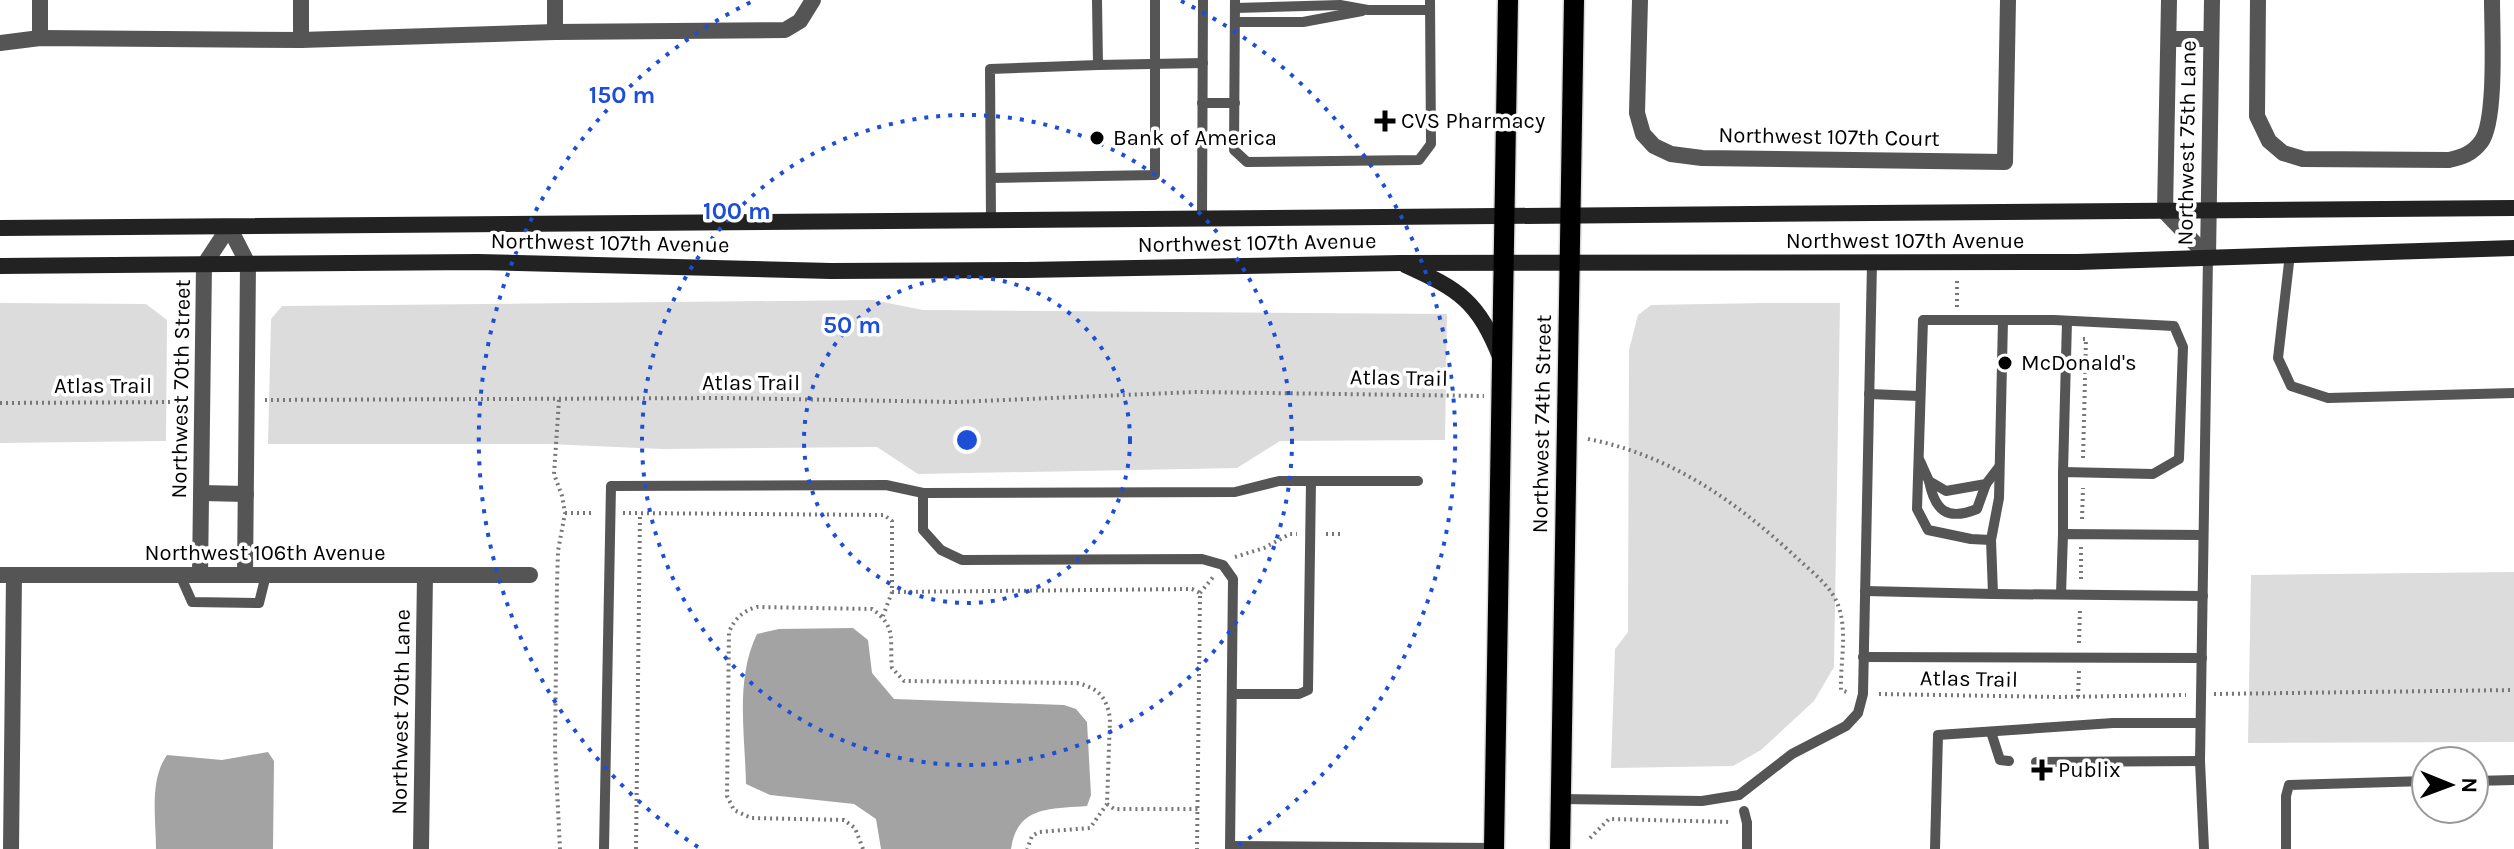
<svg xmlns="http://www.w3.org/2000/svg" width="2514" height="849" font-family="Karla,sans-serif">
  <style>
    .green { fill: #dcdcdc }
    .water { fill: #a3a3a3 }
    .lines { fill: none; stroke-linecap: round; stroke-linejoin: round }
    .primary-casing { stroke: #dbdbdb; stroke-width: 23 }
    .path { stroke: #777; stroke-width: 4; stroke-dasharray: 2 4; stroke-linecap: butt }
    .service { stroke: #555; stroke-width: 10 }
    .minor { stroke: #555; stroke-width: 16 }
    .secondary { stroke: #222; stroke-width: 16 }
    .primary { stroke: #000; stroke-width: 20 }
    .service-bridge { stroke: #555; stroke-width: 10 }
    .ring { fill: none; stroke: #1d4ed8; stroke-width: 4; stroke-dasharray: 4 8 }
    .poi-dot { fill: #000; stroke: #fff; stroke-width: 3 }
    .labels { text-anchor: middle; dominant-baseline: central; stroke-width: 7; stroke-linejoin: round; paint-order: stroke }
    .poi-label { font-size: 22px; fill: #000; stroke: #fff; text-anchor: start }
    .street-label { font-size: 22px; fill: #000; stroke: #fff }
    .centre { fill: #1d4ed8; stroke: #fff; stroke-width: 4 }
    .ring-label { font-size: 24px; text-anchor: middle; font-weight: bold; fill: #1d4ed8; stroke: #fff; stroke-width: 7; stroke-linejoin: round; paint-order: stroke }
  </style>
  <rect width="100%" height="100%" fill="#fff"/>
  <g class="green">
    <path d="M873,300l50,10 524,4 -2,126 -165,1 -43,27 -319,6 -41,-27 -215,2 -114,-5h-280l3,-125 11,-13z"/>
    <path d="M0,303l146,1 21,16 -1,121 -166,2z"/>
    <path d="M1764,303h76l-6,364 -20,34 -53,49 -28,16 -122,2 4,-119 13,-17 1,-282 9,-35 13,-10z"/>
    <path d="M2514,572v170l-266,1 3,-168z"/>
  </g>
  <g class="water">
    <path d="M853,628l15,12 4,33 22,26 170,6 12,4 11,13 4,73 -4,11c-35,3 -70,-1 -76,43h-130l-5,-30 -22,-15 -84,-9 -24,-11c-1,-50 -11,-105 11,-150l22,-5z"/>
    <path d="M268,752l6,9 -1,88h-117c0,-30 -7,-69 11,-94l55,5z"/>
  </g>
  <g class="lines">
    <defs>
      <g id="primary">
        <path d="M1494,849l14,-849"/>
        <path d="M1560,849l14,-849"/>
      </g>
    </defs>
    <use href="#primary" class="primary-casing"/>
    <g class="path">
      <path d="M1957,307v-27"/>
      <path d="M2083,339h3l-3,120"/>
      <path d="M265,400l460,-2 231,4 240,-10 288,4"/>
      <path d="M559,400l-5,74 8,22 3,17 -7,38 -1,32 -2,166 5,100"/>
      <path d="M0,403l184,-1"/>
      <path d="M1588,439c83,16 149,63 210,120 14,13 33,27 40,46 10,26 2,58 3,85l9,3"/>
      <path d="M565,513h30"/>
      <path d="M623,513l261,2 8,6v71l-9,24"/>
      <path d="M2082,519l1,-31"/>
      <path d="M1326,534h16"/>
      <path d="M1235,557l29,-9 26,-14h7"/>
      <path d="M2081,579v-32"/>
      <path d="M892,592l300,-3 8,4 -3,256"/>
      <path d="M1200,593l14,-17"/>
      <path d="M2079,643l1,-36"/>
      <path d="M1879,694l180,3 127,-2"/>
      <path d="M2214,694l300,-4"/>
      <path d="M2078,697l1,-26"/>
      <path d="M1107,804l7,5h84"/>
      <path d="M1590,838l19,-19 123,3"/>
      <path d="M636,849l4,-336"/>
      <path d="M863,849l-8,-21 -11,-8 -93,-2 -17,-8 -7,-14 2,-164c6,-14 14,-21 28,-25l115,2c26,18 17,32 20,59l12,13 173,2c21,5 30,14 33,36l-3,85 -17,24 -51,4 -7,4 -5,13"/>
    </g>
    <g class="service">
      <path d="M1097,0l1,65 105,-2"/>
      <path d="M1235,0l-1,150 13,12 172,-2 12,-16 -1,-144"/>
      <path d="M1235,8l105,-3 28,5h62"/>
      <path d="M1235,22h68l59,-11"/>
      <path d="M1202,103h33"/>
      <path d="M991,178l164,-3v-175"/>
      <path d="M1202,219l1,-219"/>
      <path d="M991,221l-1,-152 108,-4"/>
      <path d="M2290,254l-12,104 13,28 37,12 186,-5"/>
      <path d="M1869,394l50,2"/>
      <path d="M1920,461l9,20 17,10 40,-7 13,-17"/>
      <path d="M2063,472l4,-151"/>
      <path d="M1929,481c6,30 18,40 48,28l9,-25"/>
      <path d="M923,493v37l18,20 21,10 240,-1 21,6 10,14 -3,270"/>
      <path d="M1991,540l-20,-1 -43,-9 -11,-21 6,-189h131l120,6 9,21 -4,112 -26,15 -90,-2v62"/>
      <path d="M180,575l12,27 67,1 7,-28"/>
      <path d="M1865,591l128,3 -2,-54 8,-42 4,-178"/>
      <path d="M1993,594l210,2"/>
      <path d="M2061,594l2,-60 140,1"/>
      <path d="M1863,657l339,1"/>
      <path d="M1232,694h67l9,-4 3,-209"/>
      <path d="M1991,732l9,28 9,1"/>
      <path d="M2036,762l164,-1"/>
      <path d="M2474,781l40,-1"/>
      <path d="M1561,799l141,2 37,-6 53,-41 54,-28 12,-13 5,-19 9,-431"/>
      <path d="M1230,846l264,2"/>
      <path d="M604,849l7,-363 275,-1 37,8 312,-1 44,-11h139"/>
      <path d="M1747,849v-26"/>
      <path d="M1935,849l3,-114 175,-12h87"/>
      <path d="M2204,849l-4,-88 8,-504"/>
      <path d="M2286,849v-53l3,-11 137,-4"/>
    </g>
    <g class="minor">
      <path d="M301,0v40"/>
      <path d="M1640,0l-3,113 6,21 11,12 17,8 31,4 303,4 3,-162"/>
      <path d="M2169,0l-4,212 43,45"/>
      <path d="M2258,0l-1,116 12,25 14,12 20,6 146,1c13,-3 23,-6 32,-18 16,-21 11,-112 11,-142"/>
      <path d="M555,32v-32"/>
      <path d="M40,38v-38"/>
      <path d="M2169,39h42"/>
      <path d="M0,43l40,-5 261,2 254,-8 230,-2 15,-9 13,-21"/>
      <path d="M229,227l19,37 -3,311"/>
      <path d="M2208,257l4,-257"/>
      <path d="M202,493l44,1"/>
      <path d="M0,575h530"/>
      <path d="M200,575l4,-310 25,-38"/>
      <path d="M11,849l3,-274"/>
      <path d="M421,849l4,-274"/>
    </g>
    <g class="secondary">
      <path d="M0,228l2514,-20"/>
      <path d="M1405,265c55,25 73,36 96,94"/>
      <path d="M0,266l478,-4 353,9 195,-1 374,-7 678,-1 436,-14"/>
    </g>
    <use href="#primary" class="primary"/>
    <path class="service-bridge" d="M1744,811l3,12"/>
  </g>
  <g class="ring">
    <circle cx="967" cy="440" r="163"/>
    <circle cx="967" cy="440" r="325"/>
    <path d="M698 847A488 488 0 0 1 753 1M1181 1A488 488 0 0 1 1236 847"/>
  </g>
  <g class="poi-dot">
    <path d="M1381 109h8v8h8v8h-8v8h-8v-8h-8v-8h8z"/>
    <circle cx="1097" cy="138" r="8"/>
    <circle cx="2005" cy="363" r="8"/>
    <path d="M2038 758h8v8h8v8h-8v8h-8v-8h-8v-8h8z"/>
  </g>
  <g class="labels">
    <g class="poi-label">
      <text x="1401" y="121">CVS Pharmacy</text>
      <text x="1113" y="138">Bank of America</text>
      <text x="2021" y="363">McDonald's</text>
      <text x="2058" y="770">Publix</text>
    </g>
    <g class="street-label">
      <text transform="translate(1829 137) rotate(1)">Northwest 107th Court</text>
      <text transform="translate(2187 143) rotate(-89)">Northwest 75th Lane</text>
      <text x="1905" y="241">Northwest 107th Avenue</text>
      <text transform="translate(610 243) rotate(1)">Northwest 107th Avenue</text>
      <text transform="translate(1257 243) rotate(-1)">Northwest 107th Avenue</text>
      <text transform="translate(1399 378) rotate(1)">Atlas Trail</text>
      <text x="751" y="383">Atlas Trail</text>
      <text x="103" y="386">Atlas Trail</text>
      <text transform="translate(181 389) rotate(-89)">Northwest 70th Street</text>
      <text transform="translate(1542 424) rotate(-89)">Northwest 74th Street</text>
      <text x="265" y="553">Northwest 106th Avenue</text>
      <text transform="translate(1969 679) rotate(1)">Atlas Trail</text>
      <text transform="translate(401 712) rotate(-89)">Northwest 70th Lane</text>
    </g>
  </g>
  <circle cx="967" cy="440" r="12" class="centre"/>
  <g class="ring-label">
    <text x="622" y="103">150 m</text>
    <text x="737" y="219">100 m</text>
    <text x="852" y="333">50 m</text>
  </g>
  <g transform="translate(2450 785) rotate(91)"><circle r="38" fill="#ffffff" stroke="#999999" stroke-width="2"/>
  <path d="M0-6L14 30L0 20L-14 30Z" fill="#000000"/>
  <text y="-12" font-size="22" font-weight="bold" text-anchor="middle" fill="#000000">N</text>
  </g>
</svg>
